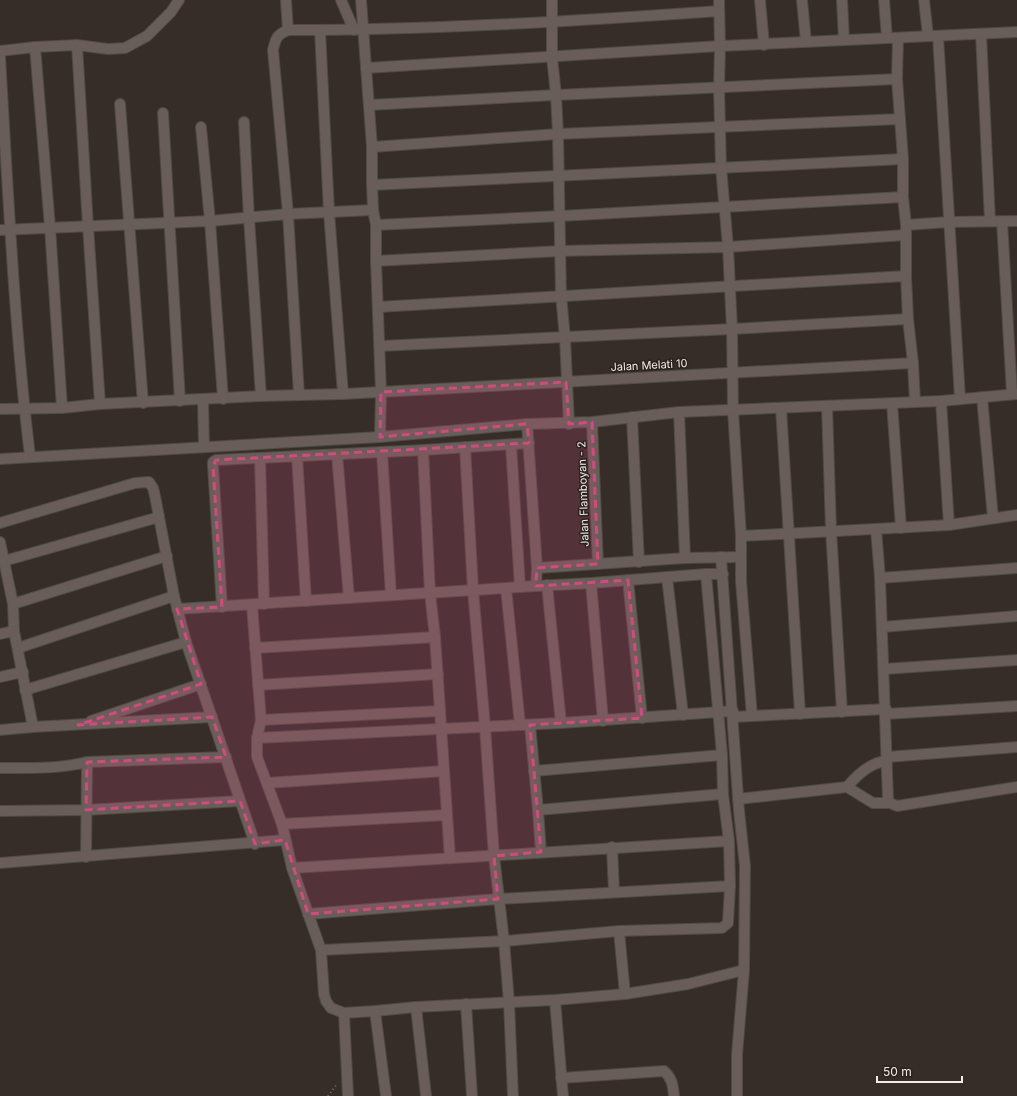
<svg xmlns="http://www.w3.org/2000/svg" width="1017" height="1096" font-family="Inter,sans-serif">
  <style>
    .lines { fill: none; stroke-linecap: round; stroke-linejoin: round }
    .street-casing { stroke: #504944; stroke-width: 12 }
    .path { stroke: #776f6b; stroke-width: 2; stroke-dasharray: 1 3; stroke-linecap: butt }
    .street { stroke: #685d58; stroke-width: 10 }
    .marked { fill: #ce4d7e; fill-opacity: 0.2; stroke: #ce4d7e; stroke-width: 3; stroke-dasharray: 8 5; stroke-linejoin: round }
    .labels { text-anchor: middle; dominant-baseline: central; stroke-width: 3; stroke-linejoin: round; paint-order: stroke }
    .street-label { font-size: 11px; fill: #f2ece9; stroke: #2c221e }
  </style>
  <rect width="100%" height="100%" fill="#362c28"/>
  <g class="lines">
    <defs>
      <g id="street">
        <path d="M341,0l13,30"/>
        <path d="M361,0l11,147v38l1,25 3,15v36l5,131 -1,45"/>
        <path d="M552,0v57l4,38 2,39 3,161 4,43 4,86"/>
        <path d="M719,0l1,46 -1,42 2,79 7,80 4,82 1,81 8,126v45l11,135"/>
        <path d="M760,0l4,45"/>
        <path d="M802,0l4,42"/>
        <path d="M842,0l2,40"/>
        <path d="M884,0l3,38"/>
        <path d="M924,0l4,36"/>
        <path d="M286,1l2,29"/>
        <path d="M320,30l9,182 14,182"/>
        <path d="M981,34l9,187"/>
        <path d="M938,36l22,362"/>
        <path d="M898,38l-1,41 6,80v38l3,28v51l2,43 5,44 2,39"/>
        <path d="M77,45l11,181 12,178"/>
        <path d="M35,47l15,180 12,181"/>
        <path d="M0,51l35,-4 42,-2 31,4 17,-1 22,-12 24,-24 8,-12"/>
        <path d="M0,57c8,133 14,267 30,399"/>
        <path d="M366,68l354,-22 297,-14"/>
        <path d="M120,104l23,299"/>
        <path d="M369,105l187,-10 341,-16"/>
        <path d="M163,113l17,288"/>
        <path d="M244,122l5,96 12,178"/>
        <path d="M201,127l9,94 13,178"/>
        <path d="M372,147l186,-13 342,-15"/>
        <path d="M372,185c177,-8 354,-18 531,-26"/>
        <path d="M1002,221l10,173"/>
        <path d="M376,225l184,-9 343,-19"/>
        <path d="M906,225l42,-3 69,-1"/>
        <path d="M0,230l210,-9 78,-7 85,-4"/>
        <path d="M376,261l184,-10 168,-4 177,-12"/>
        <path d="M378,307l528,-31"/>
        <path d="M380,346l352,-17 176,-10"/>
        <path d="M299,395l-11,-181 -15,-164c3,-13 4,-15 15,-20 144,0 288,-9 431,-19"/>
        <path d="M982,397l11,121"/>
        <path d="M203,399l1,48"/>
        <path d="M941,401l8,124"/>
        <path d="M892,403l9,125"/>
        <path d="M827,406l4,124 11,182"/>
        <path d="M781,408l19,306"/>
        <path d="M0,409l62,-1 38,-4 161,-8 82,-2 570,-31"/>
        <path d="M679,412l6,146"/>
        <path d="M632,417l7,145"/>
        <path d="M592,422l6,142"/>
        <path d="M527,424l10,144 -1,18"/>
        <path d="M511,445l9,142"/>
        <path d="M465,447l8,143 12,137 9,129 10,85 5,61 4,94"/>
        <path d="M423,450l7,143 5,44 15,221"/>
        <path d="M382,452l9,143"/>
        <path d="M337,454l12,144"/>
        <path d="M297,456l9,145"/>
        <path d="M260,458l4,146"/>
        <path d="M0,459l380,-22 147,-13 65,-2 87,-10 262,-11 76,-7"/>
        <path d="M0,523l135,-40 14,-1 4,6 2,8 19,100 12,46 69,202"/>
        <path d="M876,529l4,49 8,222 2,3 7,3 120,-19"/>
        <path d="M741,536l208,-11 68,-10"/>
        <path d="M0,542l13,62 1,27 19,96"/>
        <path d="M721,557l18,254 6,55 -1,104 -7,85v41"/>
        <path d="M4,561l155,-44"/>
        <path d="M537,568l148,-10 56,-1"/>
        <path d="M667,577l16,138"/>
        <path d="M880,578l137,-10"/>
        <path d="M628,580l14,138"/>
        <path d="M591,583l12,138"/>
        <path d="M547,585l14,138"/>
        <path d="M506,588l14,137"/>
        <path d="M13,604l154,-48"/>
        <path d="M252,605l9,115 -4,18"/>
        <path d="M222,607l-9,-141v-4l3,-2 207,-10 106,-7"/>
        <path d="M177,609l359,-23 55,-3 115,-9h17"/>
        <path d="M882,627l135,-11"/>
        <path d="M0,634l14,-3"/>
        <path d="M18,648l156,-52"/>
        <path d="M255,648l180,-11"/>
        <path d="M884,669l133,-9"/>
        <path d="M0,677l23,-5"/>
        <path d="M258,685l180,-11"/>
        <path d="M25,690l161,-48"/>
        <path d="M733,711l-172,12 -304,15v19l25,67 10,44 29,82 3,44 2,7 5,7 13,5 31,-2 41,-4 139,-7 70,-6 63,-10 56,-14"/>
        <path d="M886,714l131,-8"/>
        <path d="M733,717l153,-8"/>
        <path d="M261,720l179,-9"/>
        <path d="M91,721l110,-37"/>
        <path d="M530,725l8,85 3,42"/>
        <path d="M0,730l33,-3 179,-10"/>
        <path d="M887,757l130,-10"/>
        <path d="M87,762l139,-5"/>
        <path d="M0,768c29,0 59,1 87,-6l-1,95"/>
        <path d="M534,771l188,-16"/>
        <path d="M267,783l177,-12"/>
        <path d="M847,787l26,16h17"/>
        <path d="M738,799l109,-12c10,-12 24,-25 40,-26"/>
        <path d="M538,810l185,-16"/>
        <path d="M0,811l86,-1 154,-9"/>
        <path d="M282,824l165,-9"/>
        <path d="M612,847l2,45"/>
        <path d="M0,863l285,-23"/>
        <path d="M292,868l437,-27"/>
        <path d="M308,914l190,-15 232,-13"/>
        <path d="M619,931l6,63"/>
        <path d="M321,950l183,-9 115,-10 103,-3 6,-5 2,-37 -1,-45 -6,-47 -1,-39 -16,-181"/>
        <path d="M555,1000l8,96"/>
        <path d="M466,1004l6,92"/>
        <path d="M416,1007l10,89"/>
        <path d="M375,1011l11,85"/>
        <path d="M344,1013l4,83"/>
        <path d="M561,1078l103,-7c8,7 9,14 10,25"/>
      </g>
    </defs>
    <use href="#street" class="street-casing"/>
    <path class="path" d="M328,1096l9,-12"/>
    <use href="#street" class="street"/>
  </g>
  <path class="marked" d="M566,382l3,42 23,-2 6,142 -61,4 -1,18 92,-6 14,138 -112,7 11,127 -47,4 4,43 -190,15 -23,-74 -30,4 -15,-43 -154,9 1,-48 139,-5 -14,-40 -134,8 123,-41 -24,-75 45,-2 -9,-141 3,-6 313,-17 -2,-19 -147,13 1,-45z"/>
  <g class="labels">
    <g class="street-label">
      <text transform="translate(649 365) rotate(-3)">Jalan Melati 10</text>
      <text transform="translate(583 494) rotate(-92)">Jalan Flamboyan - 2</text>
    </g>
  </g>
  <path d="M877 1076v6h85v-6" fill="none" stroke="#f2ece9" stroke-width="2"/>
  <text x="883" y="1076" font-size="12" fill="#f2ece9" stroke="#2c221e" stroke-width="3" paint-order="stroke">50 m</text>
</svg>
